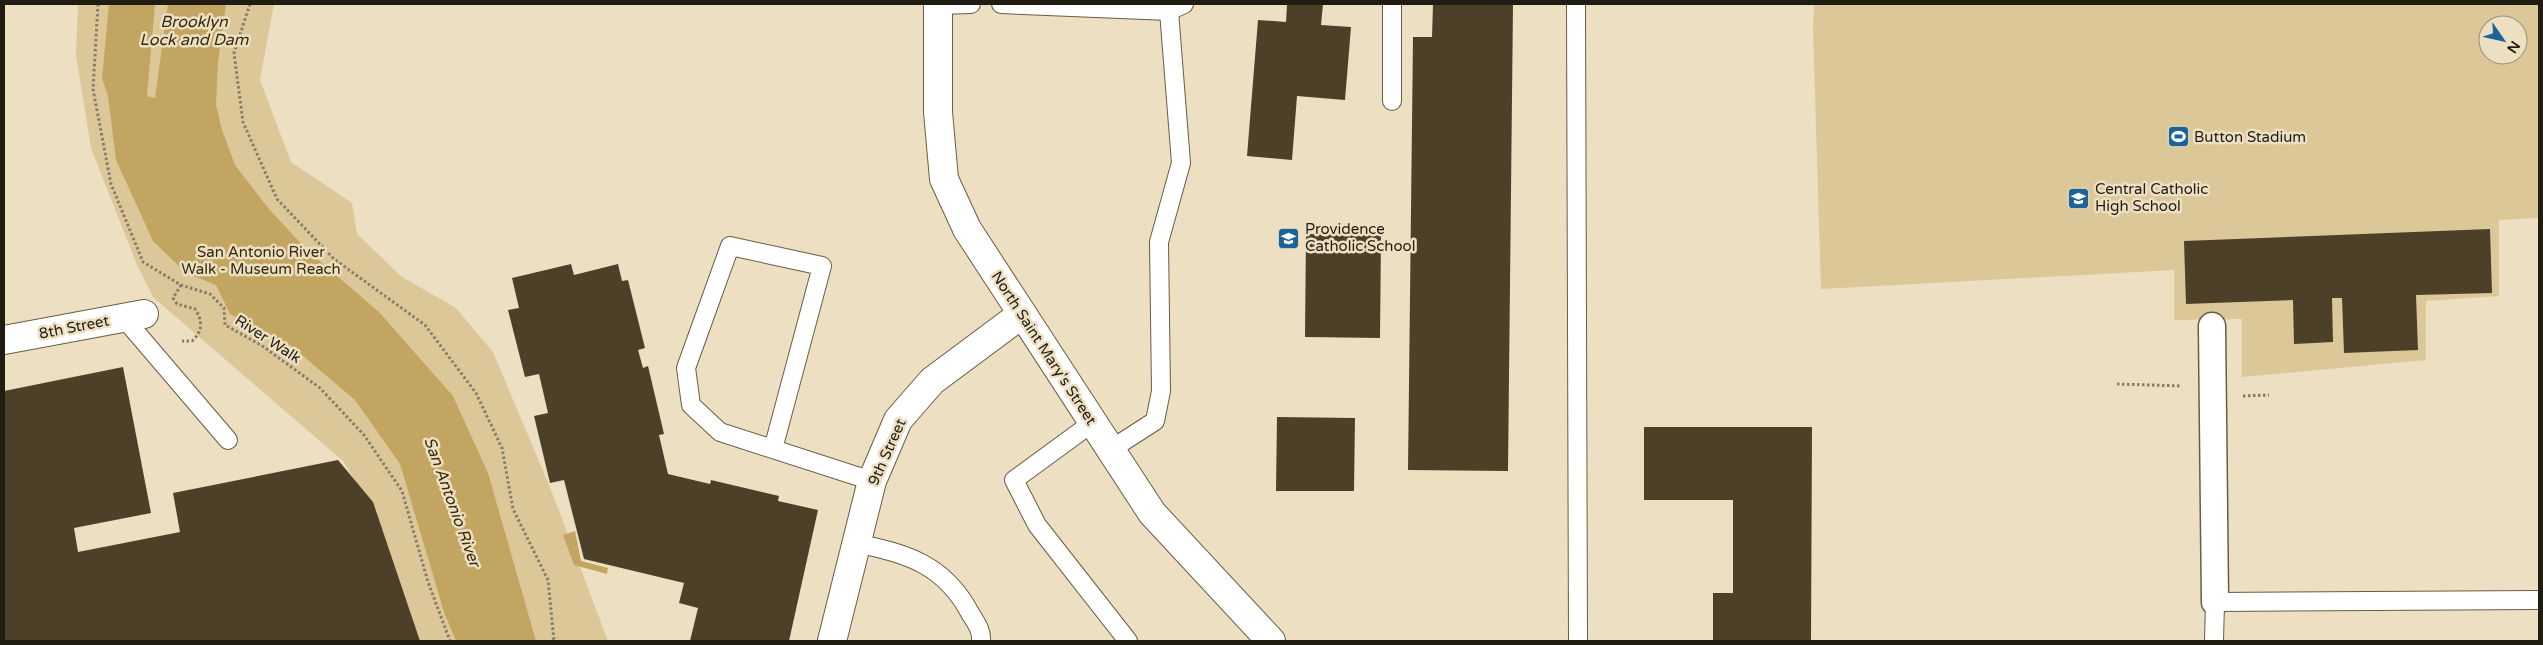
<svg xmlns="http://www.w3.org/2000/svg" width="2543" height="645" font-family="'Varela Round',sans-serif">
  <style>
    .green { fill: #dcc799; fill-rule: evenodd }
    .water { fill: #c3a562 }
    .building { fill: #4c4128 }
    .lines { fill: none; stroke-linecap: round; stroke-linejoin: round }
    .service-casing { stroke: #695d43; stroke-width: 20 }
    .pedestrian-casing { stroke: #695d43; stroke-width: 29 }
    .minor-casing { stroke: #695d43; stroke-width: 30 }
    .tertiary-casing { stroke: #695d43; stroke-width: 30 }
    .path { stroke: #867c69; stroke-width: 3; stroke-dasharray: 2.5 2.5; stroke-linecap: butt }
    .service { stroke: #fff; stroke-width: 18 }
    .pedestrian { stroke: #fff; stroke-width: 26 }
    .minor { stroke: #fff; stroke-width: 28 }
    .tertiary { stroke: #fff; stroke-width: 28 }
    .labels { text-anchor: middle; dominant-baseline: central; stroke-width: 5; stroke-linejoin: round; paint-order: stroke }
    .poi-label { font-size: 15px; fill: #211c12; stroke: #eddfc2; text-anchor: start }
    .park-label { font-size: 15px; fill: #36290b; stroke: #eddfc2 }
    .street-label { font-size: 15px; fill: #211c12; stroke: #eddfc2 }
    .water-label { font-size: 16px; font-style: italic; fill: #392c0d; stroke: #eddfc2 }
  </style>
  <rect width="100%" height="100%" fill="#eddfc2"/>
  <g class="green">
    <path d="M78,4h196l-14,76 31,82 61,41 5,31 45,43 54,31 37,44 58,138 57,151h-194l-40,-129 -31,-51 -190,-164 -16,-32 -46,-117 -15,-93z"/>
    <path d="M1814,4h725v214l-40,2v76l-73,5v59l-184,17v-58l-68,1v-50l-353,19 -8,-260zM2488,25h30v30h-30z"/>
  </g>
  <g class="water">
    <path d="M109,4h46l-8,92 8,2 13,-94h58l-8,58 -2,43 6,25 13,35 33,43 40,43 71,61 74,84 35,77 48,168h-80l-12,-29 -44,-148 -45,-64 -65,-55 -60,-31 -14,-29 -30,-12 -33,-32 -37,-81 -8,-64 -6,-18z"/>
    <path d="M575,531l6,30 27,7 -1,6 -33,-9 -11,-30z"/>
  </g>
  <g class="building">
    <path d="M1287,4h36l-2,21 30,2 -6,73 -48,-4 -5,64 -45,-4 11,-136 28,2z"/>
    <path d="M1433,4h80l-5,467 -100,-1 5,-433h19z"/>
    <path d="M2490,229l2,64 -76,2 2,55 -74,3 -2,-55h-10l1,44 -39,2 -1,-44 -107,4 -2,-63z"/>
    <path d="M1306,234l75,1 -1,103 -75,-1z"/>
    <path d="M571,264l3,11 44,-11 4,17 6,-1 17,68 -7,2 5,18 5,-2 16,68 -5,1 9,39 42,10 1,-4 68,16 -1,5 40,9 -29,131h-99l8,-33 -19,-5 5,-20 -100,-24 -20,-79 -14,3 -16,-67 14,-3 -9,-39 -14,3 -17,-67 11,-2 -7,-30z"/>
    <path d="M123,367l28,146 -77,15 4,24 102,-20 -7,-39 165,-33 35,42 47,139h-416v-250z"/>
    <path d="M1277,417l78,1 -1,73h-78z"/>
    <path d="M1644,427h168l-1,214h-98v-48h20v-93h-89z"/>
  </g>
  <g class="lines">
    <defs>
      <g id="service">
        <path d="M1001,4l168,7 15,-7"/>
        <path d="M1576,4l2,637"/>
        <path d="M938,5l33,-1"/>
        <path d="M1392,101v-97"/>
        <path d="M123,317l105,123"/>
        <path d="M1092,423l-78,57 23,45 91,116"/>
        <path d="M773,449l49,-183 -92,-20 -44,122 5,37 29,27 152,49"/>
        <path d="M1110,450l45,-29 6,-30 -2,-149 22,-79 -12,-152"/>
        <path d="M856,543c51,11 88,21 114,70 6,10 12,17 11,28"/>
        <path d="M2214,641l1,-39 324,-2"/>
      </g>
      <path id="pedestrian" d="M2212,326l3,276"/>
      <g id="minor">
        <path d="M4,340l140,-26"/>
        <path d="M832,641l40,-160 26,-61 34,-39 90,-67"/>
      </g>
      <path id="tertiary" d="M938,4v108l6,67 23,50 185,284 119,128"/>
    </defs>
    <use href="#service" class="service-casing"/>
    <use href="#pedestrian" class="pedestrian-casing"/>
    <use href="#minor" class="minor-casing"/>
    <use href="#tertiary" class="tertiary-casing"/>
    <g class="path">
      <path d="M98,4l-5,85 18,95 32,78 38,23 29,9 14,14 1,17 36,20 59,43 44,47 38,56 26,91 22,59"/>
      <path d="M250,4l-16,49 9,69 34,77 57,60 91,66 51,68 26,55 11,61 35,71 6,61"/>
      <path d="M181,285l-8,13 4,6 18,5c8,12 8,22 -3,32h-10"/>
      <path d="M2117,384l65,2"/>
      <path d="M2243,396l26,-1"/>
    </g>
    <use href="#service" class="service"/>
    <use href="#pedestrian" class="pedestrian"/>
    <use href="#minor" class="minor"/>
    <use href="#tertiary" class="tertiary"/>
  </g>
  <defs>
    <symbol id="stadium-square" viewBox="-11 -11 22 22"><rect x="-9" y="-9" width="18" height="18" rx="4" fill="#1b6498" stroke="#eddfc2"/><path d="M0-5a6.5 5 0 1 0 0 10a6.5 5 0 1 0 0-10ZM-3.5-1.8h7v3.6h-7Z" fill="#fff"/></symbol>
    <symbol id="school-square" viewBox="-11 -11 22 22"><rect x="-9" y="-9" width="18" height="18" rx="4" fill="#1b6498" stroke="#eddfc2"/><path d="M0-5L7-2L0 1L-7-2ZM-4 1L0 2.5L4 1V4Q0 6-4 4Z" fill="#fff"/></symbol>
  </defs>
  <g fill-rule="evenodd">
    <use href="#stadium-square" x="2166" y="124" width="25" height="25"/>
    <use href="#school-square" x="2066" y="186" width="25" height="25"/>
    <use href="#school-square" x="1276" y="226" width="25" height="25"/>
  </g>
  <g class="labels">
    <g class="poi-label">
      <text x="2194" y="137">Button Stadium</text>
      <text x="2095" y="189">Central Catholic<tspan x="2095" dy="17">High School</tspan></text>
      <text x="1305" y="229">Providence<tspan x="1305" dy="17">Catholic School</tspan></text>
    </g>
    <g class="park-label">
      <text x="261" y="252">San Antonio River<tspan x="261" dy="17">Walk - Museum Reach</tspan></text>
    </g>
    <g class="street-label">
      <text transform="translate(74 327) rotate(-11)">8th Street</text>
      <text transform="translate(268 339) rotate(33)">River Walk</text>
      <text transform="translate(1044 348) rotate(57)">North Saint Mary's Street</text>
      <text transform="translate(887 452) rotate(-66)">9th Street</text>
    </g>
    <g class="water-label">
      <text x="194" y="22">Brooklyn<tspan x="194" dy="18">Lock and Dam</tspan></text>
      <text transform="translate(452 502) rotate(70)">San Antonio River</text>
    </g>
  </g>
  <rect width="2543" height="645" fill="none" stroke="#211c12" stroke-width="10"/>
  <g transform="translate(2503 40) rotate(124)"><circle r="24" fill="#eddfc2" stroke="#9b917c"/>
  <path d="M0-4L9 19L0 12L-9 19Z" fill="#1b6498"/>
  <text y="-8" font-size="14" font-weight="bold" text-anchor="middle" fill="#211c12">N</text>
  </g>
</svg>
